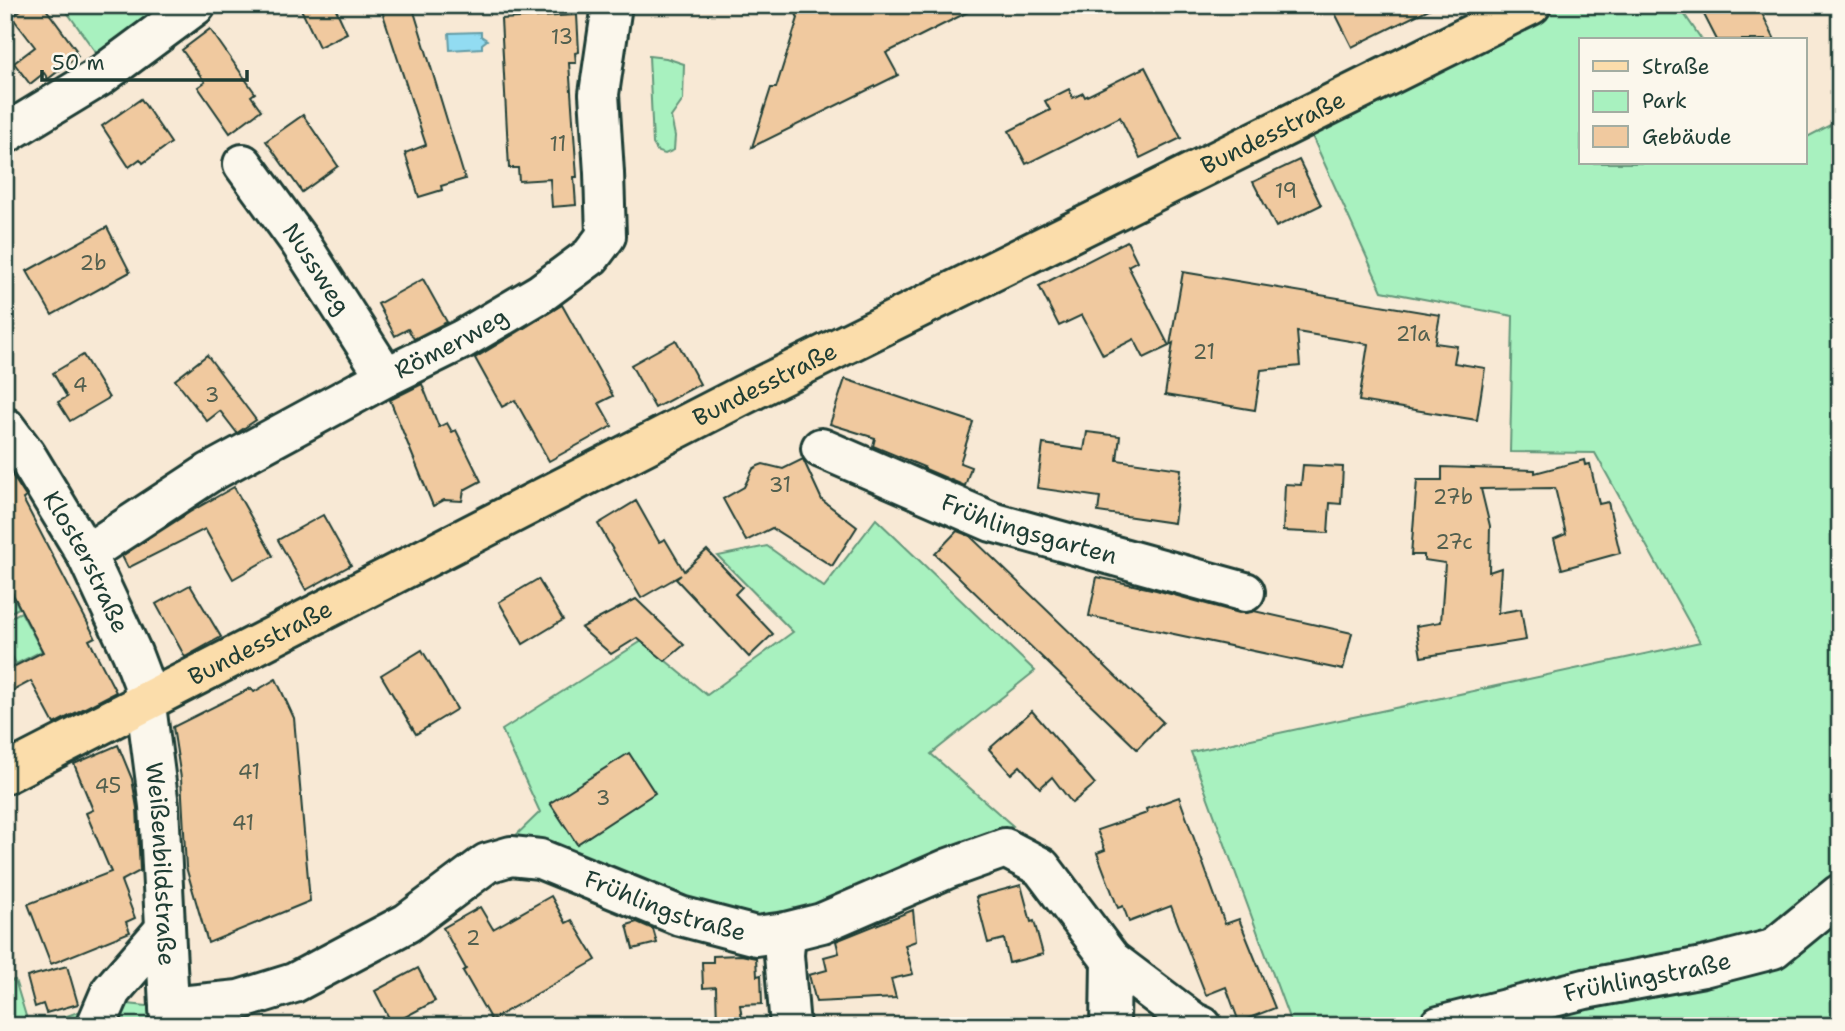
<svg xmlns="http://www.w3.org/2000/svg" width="1845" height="1031" font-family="'Shantell Sans',sans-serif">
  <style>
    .green { fill: #a8f1bf; stroke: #64977a; stroke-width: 2 }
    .water { fill: #92dcf2; stroke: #649ca6; stroke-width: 2 }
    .building { fill: #f0c99f; stroke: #1f3d34; stroke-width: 2 }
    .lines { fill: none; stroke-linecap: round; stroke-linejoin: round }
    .minor-casing { stroke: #1f3d34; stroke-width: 44 }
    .major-casing { stroke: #1f3d34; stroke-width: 44 }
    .minor { stroke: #fbf7ec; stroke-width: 38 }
    .major { stroke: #fbddab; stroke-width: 38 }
    .labels { text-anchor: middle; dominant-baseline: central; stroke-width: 5; stroke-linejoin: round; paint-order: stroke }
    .number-label { font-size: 21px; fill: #53604f }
    .street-label { font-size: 24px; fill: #1f3d34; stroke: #fbf7ec }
  </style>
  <rect width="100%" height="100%" fill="#f8e9d5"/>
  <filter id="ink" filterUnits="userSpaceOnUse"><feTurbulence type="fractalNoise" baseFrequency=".0143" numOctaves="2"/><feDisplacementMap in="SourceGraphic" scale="14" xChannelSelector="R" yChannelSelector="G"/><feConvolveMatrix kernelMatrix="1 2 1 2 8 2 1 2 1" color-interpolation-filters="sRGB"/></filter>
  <g filter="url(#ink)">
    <g class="green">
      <path d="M62,5h122l-85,52z"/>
      <path d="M1545,5h133l24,35h-121v123h224v-25l35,-18v906h-548l-101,-274 509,-110 -105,-189 -85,-1 3,-136 -131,-25 -75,-166z"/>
      <path d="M649,56l17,2 18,6 -1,36 -12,17 4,19 -1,14 -9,4 -7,-2 -5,-8z"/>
      <path d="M876,519l159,152 -104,83 82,72 -179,74 -76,18 -255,-70 37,-36 -38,-82 140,-89 65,54 86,-63 -75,-76 49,-10 57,41z"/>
      <path d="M5,581l14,27 -14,7z"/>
      <path d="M21,612l21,39 -26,13 -11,-22v-22z"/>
      <path d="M15,980l14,46h-24v-44z"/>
      <path d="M127,1004l30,3 2,19h-44z"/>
      <path d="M89,1008l-4,18h-46z"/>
    </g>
    <path class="water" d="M481,32v4l6,4 -5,4v4l-32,2 -1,-17z"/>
    <g class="building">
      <path d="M27,5h16l33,45 -2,1 4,5 -30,23 -4,-6 -14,11 -16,-21 21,-16 -23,-30z"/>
      <path d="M299,5h35l13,28 -28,14z"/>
      <path d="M380,5h32l53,174 -24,7 1,4 -23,7 -14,-44 21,-8z"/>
      <path d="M792,5h190l-96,48 12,22 -146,72 19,-59h5l22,-70z"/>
      <path d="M1331,5h106l-85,42z"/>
      <path d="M1699,5h59l17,35h-58z"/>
      <path d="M577,15l2,37 -4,1 1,10h-7l8,114h-3l2,28 -24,2 -2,-28 -31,2 -1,-13h-9l-8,-149z"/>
      <path d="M210,29l45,64 -4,3 10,14 -31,23 -32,-46 7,-5 -23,-32z"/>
      <path d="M1145,67l36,71 -41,20 -20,-41 -94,47 -17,-33 41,-21 -5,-9 24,-12 4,9 10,-5 2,4z"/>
      <path d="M141,99l30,44 -28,20 -3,-4 -11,8 -27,-41z"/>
      <path d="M303,115l35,51 -36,26 -36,-51z"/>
      <path d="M1299,160l22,45 -45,22 -23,-45z"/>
      <path d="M107,227l23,45 -78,43 -25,-44z"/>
      <path d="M1127,241l10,20 -9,5 41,80 -25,12 -10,-19 -31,16 -21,-40 -23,11 -20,-40z"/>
      <path d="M1183,272l257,43 -5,28 22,3 -3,17 31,5 -8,52 -118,-19 9,-57 -71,-12 3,34 -39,4 -6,40 -90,-15 8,-52 -3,2z"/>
      <path d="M423,279l24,43 -33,17 -6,-10 -13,7 -17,-32z"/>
      <path d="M562,305l51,91 -14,7 13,23 -63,35 -34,-61 -13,7 -27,-49z"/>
      <path d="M676,340l24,44 -45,24 -24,-43z"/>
      <path d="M83,355l26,43 -39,23 -12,-19 9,-5 -14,-24z"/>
      <path d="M207,355l49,65 -19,13 -17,-22 -13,10 -32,-41z"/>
      <path d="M845,379l128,43 -13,41 11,4 -6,19 -42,-18 1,-1 -51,-21 2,-8 -45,-14z"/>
      <path d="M422,384l17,43 8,-4 5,9 4,-2 25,51 -17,9 -2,11 -18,-1 -11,6 -43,-106z"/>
      <path d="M1087,432l33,4 -3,24 64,9 -7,54 -76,-11 2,-15 -63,-9 6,-44 41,6z"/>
      <path d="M803,459l19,41 35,27 -25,39 -60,-38 -26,13 -23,-42 21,-12 9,-18 5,-3 5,-2 20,5z"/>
      <path d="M1584,460l1,5 5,-1 9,40 9,-2 12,51 -58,16 -8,-30 12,-5 -11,-46 -74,1 9,37 -1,46 12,-4 -3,45 23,-4 5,31 -105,17 -5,-31 25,-4 4,-59 -21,-3v-5h-13l6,-75h25v-13l93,3v3z"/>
      <path d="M5,464l21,33 -3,2 72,138 -6,3 27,52 -62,32 -23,-43 -26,14v-24l38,-19 -38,-73z"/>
      <path d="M1303,465l40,2 -2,37 -11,-1 -2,30 -45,-2 2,-47 16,1z"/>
      <path d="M234,487l39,69 -40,23 -28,-50 -77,39 -6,-12 68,-44z"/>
      <path d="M636,501l23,41 6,-3 19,32 23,-21 35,37 -7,7 38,40 -24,23 -73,-78 5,-4 -40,23 -43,-74z"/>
      <path d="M323,515l28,50 -45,25 -28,-50z"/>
      <path d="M957,531l13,5 193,186 -26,27 -202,-195z"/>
      <path d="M1097,577l59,13 83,23 15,-2 98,22 -9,37 -254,-54z"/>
      <path d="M538,579l25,41 -40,24 -24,-42z"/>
      <path d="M190,585l31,52 -36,20 -29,-53z"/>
      <path d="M636,599l48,46 -19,16 -28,-23 -26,16 -30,-26z"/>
      <path d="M422,650l35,59 -41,25 -35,-59z"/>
      <path d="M276,679l18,39 16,183 -102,42 -22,-76 -5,-89 -8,-51 78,-39 3,4z"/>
      <path d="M1032,711l63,73 -23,19 -20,-26 -12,11 -20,-22 -9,8 -22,-25z"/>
      <path d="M118,745l14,34 5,29 3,63 -19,10 14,37 -9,4 4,10 -79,32 -23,-60 83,-32 -25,-59 7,-3 -19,-46z"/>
      <path d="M629,753l26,40 -78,51 -27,-41z"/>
      <path d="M1179,797l46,127 14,-5 36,89 -36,14 -13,-35 -20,8 -35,-89 -42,16 -6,-16 -5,2 -21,-55 8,-3 -8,-20 50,-17 -1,-4z"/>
      <path d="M1021,885l10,37 3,-1 9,33 -34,9 -5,-24 -16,4 -12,-46z"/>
      <path d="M551,896l15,27 6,-3 24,40 -105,60 -28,-49 3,-2 -23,-41 37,-21 13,22z"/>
      <path d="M913,910l3,31 -11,4 8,29 -22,5 5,19 -80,4 -7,-27 18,-5 -3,-13 15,-4 -3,-12z"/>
      <path d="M637,922l16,7 4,14 -24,6 -6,-24z"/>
      <path d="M741,955l15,3 1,18 4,-1 1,29 -22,1 3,21h-26l-1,-39 -13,1 -1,-26h11v-6z"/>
      <path d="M67,966l11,38 -32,9 -3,-9 -8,3 -8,-30z"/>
      <path d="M418,968l17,33 -43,23 -17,-33z"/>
    </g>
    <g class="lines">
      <defs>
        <g id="minor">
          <path d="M5,134l94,-57 97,-72"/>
          <path id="s1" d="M243,164l56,77 87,136"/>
          <path id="s2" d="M5,427l21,28 60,99 46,99 11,29 16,124 11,220"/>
          <path id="s3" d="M821,448l171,74 253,70"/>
          <path id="s4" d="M86,554l123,-81 177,-96 77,-38 78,-46 50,-37 15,-20 -2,-63 -5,-79 13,-89"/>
          <path d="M786,932l-2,23 6,71"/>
          <path id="s5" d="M169,1007l70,-7 55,-17 113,-60 80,-60 24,-7 29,3 140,57 76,20 30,-4 36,-9 127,-55 56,-20 36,19 70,93 82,62 9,4"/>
          <path d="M96,1026l15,-35 54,-62"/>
          <path d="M1110,1026l1,-66"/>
          <path id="s6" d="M1439,1026l146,-37 118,-22 70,-18 67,-55"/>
        </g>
        <g id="major">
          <path id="s7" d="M5,774l738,-379 788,-390"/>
        </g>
      </defs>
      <use href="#minor" class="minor-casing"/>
      <use href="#major" class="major-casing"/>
      <use href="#minor" class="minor"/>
      <use href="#major" class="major"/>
    </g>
  </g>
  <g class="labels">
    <g class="number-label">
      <text x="562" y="37">13</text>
      <text x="558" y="144">11</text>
      <text x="1286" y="191">19</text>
      <text x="93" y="263">2b</text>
      <text x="1413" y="334">21a</text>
      <text x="1204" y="352">21</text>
      <text x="80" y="385">4</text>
      <text x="212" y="395">3</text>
      <text x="780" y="485">31</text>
      <text x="1453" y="497">27b</text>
      <text x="1454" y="542">27c</text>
      <text x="249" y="772">41</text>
      <text x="108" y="786">45</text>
      <text x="603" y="798">3</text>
      <text x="243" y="823">41</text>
      <text x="473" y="938">2</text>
    </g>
    <g class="street-label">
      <text stroke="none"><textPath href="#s7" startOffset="1421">Bundesstraße</textPath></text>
      <text stroke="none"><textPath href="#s1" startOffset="128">Nussweg</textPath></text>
      <text stroke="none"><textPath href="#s4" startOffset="422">Römerweg</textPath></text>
      <text stroke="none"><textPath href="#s7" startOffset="854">Bundesstraße</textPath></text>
      <text stroke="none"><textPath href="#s3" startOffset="224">Frühlingsgarten</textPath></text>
      <text stroke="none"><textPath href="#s2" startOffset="158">Klosterstraße</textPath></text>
      <text stroke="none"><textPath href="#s7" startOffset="287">Bundesstraße</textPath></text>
      <text stroke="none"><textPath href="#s2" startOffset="474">Weißenbildstraße</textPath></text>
      <text stroke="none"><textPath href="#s5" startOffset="544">Frühlingstraße</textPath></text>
      <text stroke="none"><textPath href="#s6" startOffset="214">Frühlingstraße</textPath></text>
    </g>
  </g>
  <rect width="1845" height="1031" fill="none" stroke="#fbf7ec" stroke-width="28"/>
  <rect x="14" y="14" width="1817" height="1003" fill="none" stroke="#1f3d34" stroke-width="2.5" filter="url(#ink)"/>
  <rect x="1579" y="38" width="228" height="126" fill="#fbf7ec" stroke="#a3ada2" stroke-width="2"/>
  <rect x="1593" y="61" width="35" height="10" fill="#fbddab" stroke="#a3ada2" stroke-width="2"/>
  <text x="1642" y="74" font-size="21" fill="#1f3d34">Straße</text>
  <rect x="1593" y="91" width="35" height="21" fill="#a8f1bf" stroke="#a3ada2" stroke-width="2"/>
  <text x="1642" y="108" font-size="21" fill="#1f3d34">Park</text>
  <rect x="1593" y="126" width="35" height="21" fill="#f0c99f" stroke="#a3ada2" stroke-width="2"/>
  <text x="1642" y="144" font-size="21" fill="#1f3d34">Gebäude</text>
  <path d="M42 70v10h205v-10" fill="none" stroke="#1f3d34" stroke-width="3.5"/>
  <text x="52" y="70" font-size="21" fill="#1f3d34" stroke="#fbf7ec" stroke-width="5" paint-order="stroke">50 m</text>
</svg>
